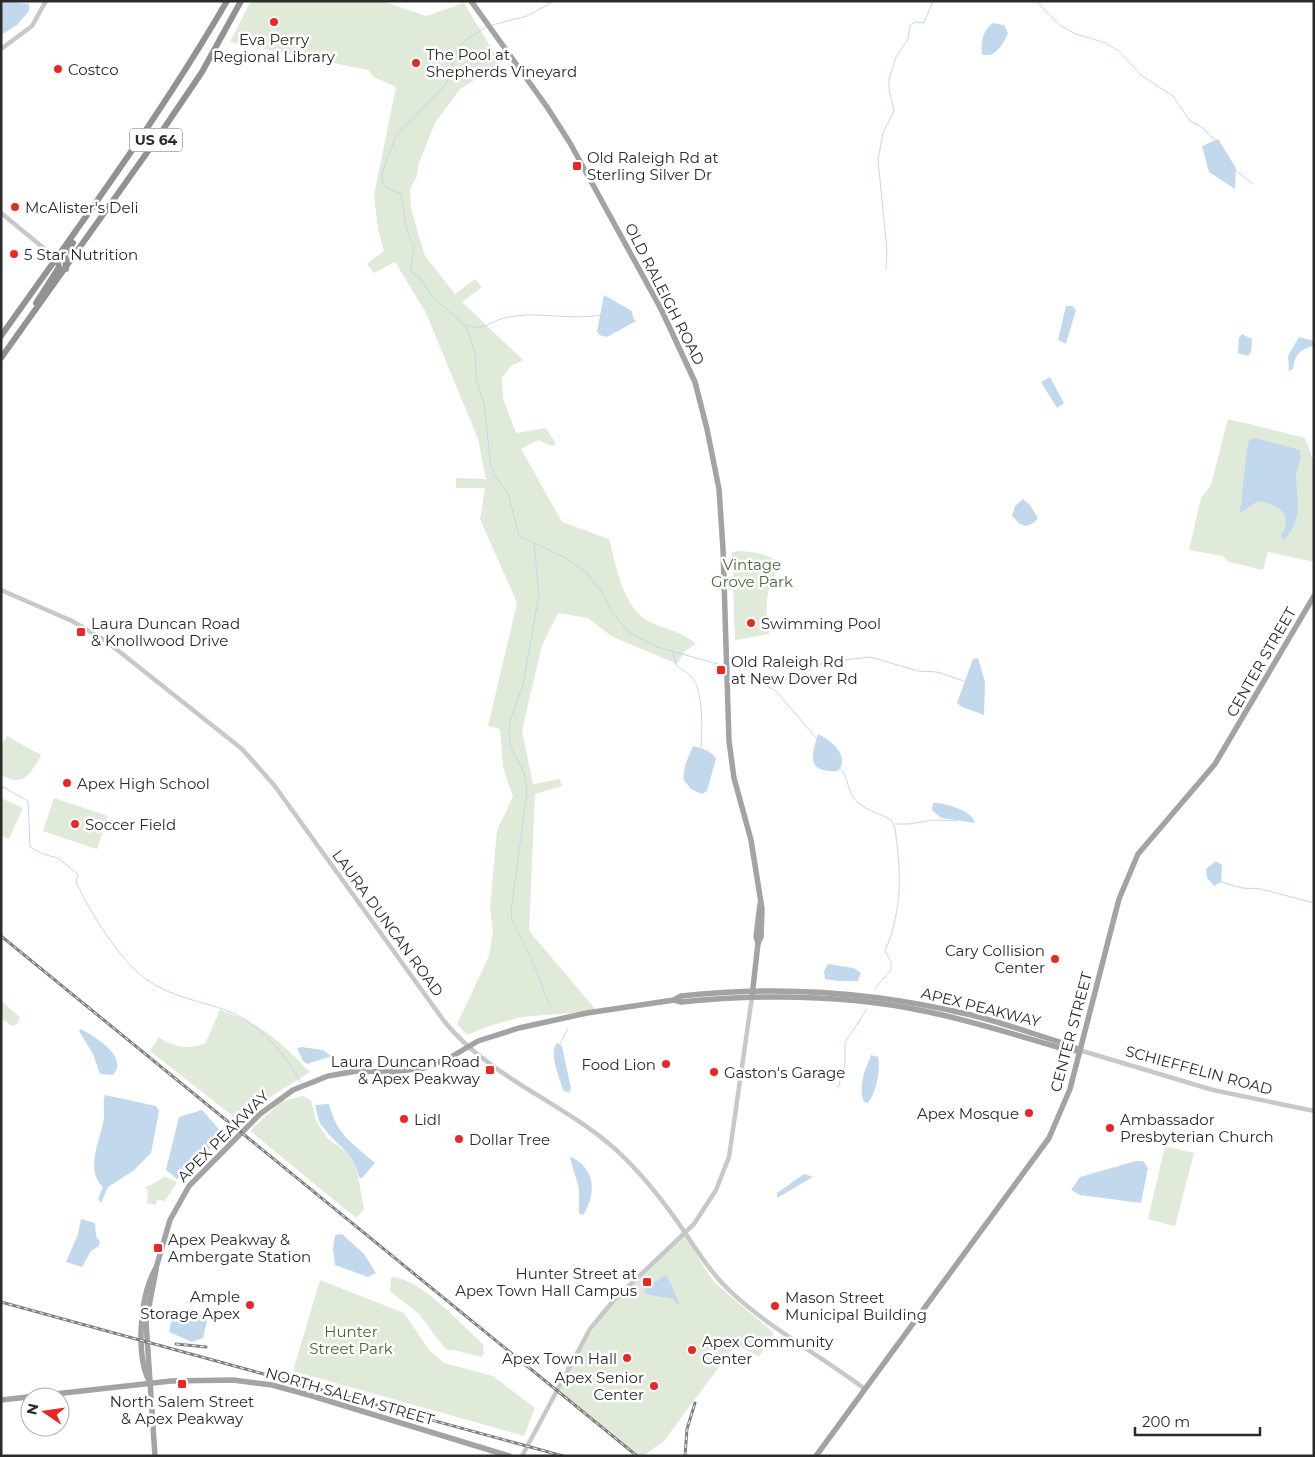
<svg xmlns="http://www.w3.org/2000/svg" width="1315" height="1457" font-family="Montserrat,sans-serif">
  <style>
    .green { fill: #e0ead8 }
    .water { fill: #c2d8ec }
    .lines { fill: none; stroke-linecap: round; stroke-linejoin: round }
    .stream { stroke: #c2d8ec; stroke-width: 1 }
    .minor { stroke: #c8c8c8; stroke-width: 4.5 }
    .major { stroke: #a3a3a3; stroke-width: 5.5 }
    .highway { stroke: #929292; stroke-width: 6 }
    .rail-casing { stroke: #808080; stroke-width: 3 }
    .rail { stroke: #fff; stroke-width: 1; stroke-dasharray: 4; stroke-linecap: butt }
    .poi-dot { fill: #eb2724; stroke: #fff; stroke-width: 2 }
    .labels { text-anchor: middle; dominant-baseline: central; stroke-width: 5; stroke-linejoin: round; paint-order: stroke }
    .shield { fill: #fff; stroke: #6b6b6b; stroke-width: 1 }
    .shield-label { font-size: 14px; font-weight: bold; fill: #2b2b2b }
    .poi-label { font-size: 15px; fill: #2b2b2b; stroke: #fff; text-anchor: start }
    .street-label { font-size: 15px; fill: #2b2b2b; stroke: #fff }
    .park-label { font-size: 15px; fill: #4a6838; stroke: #fff }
  </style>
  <rect width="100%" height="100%" fill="#fff"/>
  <g class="green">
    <path d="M251,1h131l44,15 38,-13 36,60 -40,26 -25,34 -16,40 -2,13 -7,13 1,20 14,47 30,38 20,-15 7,8 -20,15 61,58 -12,6 -9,11 1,21 13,35 30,-5 10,16 -4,2 -14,-6 -17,9 41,73 47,17c7,25 13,68 39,82 18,9 32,9 48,23l-11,7 -8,13 -66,-28 -23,-18 -30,-5 -16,32 -20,86 11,53 27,-5 2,7 -27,8 -6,137 68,80 -76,6 -32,9 -22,9 -10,-11 32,-68 4,-25 -3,-23 7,-78 16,-33 -10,-30 -3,-38 -12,-3 29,-123 -37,-84 5,-31h-29v-10l30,1 -8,-40 -52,-126 -31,-51 -21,11 -7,-9 17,-13 -6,-22 -4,-34 22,-108 -22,-10 -6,-7 -138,-28z"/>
    <path d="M1228,419l77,19 9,24v100l-46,-10 -5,18 -34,-8 -6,-6 -34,-6 12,-52 10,-13z"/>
    <path d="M741,551c11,1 35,3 37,16 -13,23 -13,41 -9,67l-34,6 -3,-88z"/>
    <path d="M7,736l34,19c-11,19 -17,33 -40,20v-29z"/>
    <path d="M1,798l22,10 -14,31 -8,-3z"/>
    <path d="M54,798l54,18 -11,33 -54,-18z"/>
    <path d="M1,1001l19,16 -3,7 -5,2 -11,-8z"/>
    <path d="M220,1010c45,15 58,30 90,62l-43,27 -24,25 -93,-73 9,-14c15,11 29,12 46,7z"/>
    <path d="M303,1096l8,4 5,21 12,18 20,14 8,12 8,44 -8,9 -106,-87 32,-30z"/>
    <path d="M1165,1146l29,7 -19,73 -27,-7z"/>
    <path d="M165,1177l12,5 -12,19 -8,-1 -1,5 -9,-2 1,-14 -3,-1z"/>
    <path d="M685,1233l20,36 11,15 58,49 -15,24 -23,-13 -72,97 -21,15h-6l-80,-66 23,-42 28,-39z"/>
    <path d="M391,1277c28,0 71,48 92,67l1,10 -3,3 -28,-7h-7l-27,-36 -29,-23z"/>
    <path d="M320,1280l84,33 25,37 15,13 49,13 42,32 -11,28 -231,-65z"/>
  </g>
  <g class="water">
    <path d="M1,1l28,3v7l-12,14 -16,10z"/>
    <path d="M993,23l11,2 4,8c-4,10 -14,27 -26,21 -2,-10 1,-25 11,-31z"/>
    <path d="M1218,139l18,29 -1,21 -26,-17 -7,-26z"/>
    <path d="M604,295l28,16 1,7 3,3 -29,16 -8,-2 -2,-4z"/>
    <path d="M1066,306h6l4,4 -10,34 -8,-4z"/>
    <path d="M1242,334l10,5 -1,13 -3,4 -10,-3 1,-15z"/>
    <path d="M1299,337l15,4 -1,5c-13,3 -19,10 -20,23l-4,2 -1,-15z"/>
    <path d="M1050,377l14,26 -7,5 -16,-26z"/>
    <path d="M1255,438l45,12c2,13 -5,20 -4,30 2,25 6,38 -11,59h-3l-1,-4c14,-20 -4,-31 -23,-34l-18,12 7,-64 2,-9z"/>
    <path d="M1023,499l7,6 8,13 -4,5 -8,3 -6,-2 -8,-8 3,-10z"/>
    <path d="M978,658l7,24 -1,33 -22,-8 -5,-4 16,-44z"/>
    <path d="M818,734c12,6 33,21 20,37 -33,2 -26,-16 -20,-37z"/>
    <path d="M693,746c9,2 19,5 23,13l-9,32 -5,3 -11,-5 -8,-10 2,-14z"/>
    <path d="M933,803c12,0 39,7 42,20l-34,-5 -9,-8z"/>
    <path d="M1216,861l6,4 -1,17 -7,4 -7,-8 -1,-9z"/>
    <path d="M828,964l26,4 7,5 -3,8h-19l-14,-2 -1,-8z"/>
    <path d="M81,1029c14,8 49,28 32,46l-13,-1 -7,-20 -14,-23z"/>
    <path d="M557,1043l5,3 9,43 -2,4 -6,-3c-3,-12 -15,-37 -6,-47z"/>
    <path d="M302,1047l20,3 10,6 -25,8 -4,-3 -6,-13z"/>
    <path d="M871,1055l7,2c3,13 -2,36 -10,46l-4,-1c-6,-16 1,-32 7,-47z"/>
    <path d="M105,1095l51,11 3,5 -8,42 -18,18 -25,16 -7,16 -3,-4 5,-12c-19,-17 -2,-48 1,-69 1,-8 -2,-16 1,-23z"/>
    <path d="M329,1104c8,31 22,38 46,59l-13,15 -3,-1c-5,-26 -22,-30 -36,-50 -5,-5 -6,-15 -8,-22z"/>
    <path d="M202,1110l22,25 -47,44 -11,-9 13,-53z"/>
    <path d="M572,1157c24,14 24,35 12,57l-3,1 -2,-2v-25l-9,-30z"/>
    <path d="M1136,1161h7l5,7 -7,35 -61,-8 -9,-5 9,-13z"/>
    <path d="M804,1174l9,3 -36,21v-5z"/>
    <path d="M81,1219l14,4 1,13 4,6 -1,4 -8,5 -9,16 -16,-5 12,-28z"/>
    <path d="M342,1234l22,20 12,19 -8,4 -33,-12 -2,-15 2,-15z"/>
    <path d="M665,1275l4,5 10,23 -2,1 -4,-5 -28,-5v-4z"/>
    <path d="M174,1309l26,6 7,5 -4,18 -11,4 -23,-10z"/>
  </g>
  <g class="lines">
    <g class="stream">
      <path d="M1036,1l25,25 15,8 30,9 13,8 23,25 31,20 17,25 13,7 13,13"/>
      <path d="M492,25l35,-9 27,-15"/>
      <path d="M486,27l-20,13 -8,7 -11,36 -51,53 -14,37v7l3,7 16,7c4,18 2,35 13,52l-3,20 1,7 7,4 12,18 32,29 6,10 6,19 1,25 8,26 7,64 5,10 12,15 11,43 47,22 20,14 16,20 9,19 19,22 27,14 61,17"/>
      <path d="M1236,171l17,13"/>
      <path d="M886,269l1,-19 -9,-90 5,-27 11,-22 -5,-22v-10l7,-22 12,-18 2,-14 5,-3 9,1 9,-22"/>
      <path d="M463,324c21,8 23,-1 41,-6 32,-8 65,3 97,-3"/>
      <path d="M534,544l5,50 -16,91 -13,35 -1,10 1,16 14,27 3,19 -16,118 1,10 20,40 18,46"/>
      <path d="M673,652l3,13c4,5 12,7 16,12 12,16 10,52 9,70"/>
      <path d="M735,666l7,7 34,18 41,48"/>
      <path d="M769,685l31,-10 25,-13 45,-5 48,14 19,1 27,9"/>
      <path d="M840,768c8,9 7,19 13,29 9,13 25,15 38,23l4,8c6,46 8,80 -10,123l6,11v8l-16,18"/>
      <path d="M1,786l27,15 2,46 13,7 15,4 20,16 -2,8c13,29 45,80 71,98 24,17 54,21 81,31 31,12 60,45 74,74"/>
      <path d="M895,824h14l24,-4 24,1"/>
      <path d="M1221,882l21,6 19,1 53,14"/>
      <path d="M560,1044l8,-16"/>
      <path d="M838,1088l7,-24v-22l22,-33"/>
    </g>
    <g class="minor">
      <path d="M1,49l31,-23 14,-25"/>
      <path d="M1,213l56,46"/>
      <path d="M1,590l71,31 34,20 136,108 32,36 170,236c45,56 116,80 170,127 28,25 51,55 72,86 11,17 22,34 36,49 38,40 98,72 143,106"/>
      <path d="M1079,1050l134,40 101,21"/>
      <path d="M522,1456l68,-127 24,-29 80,-76 22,-34 13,-33 23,-160"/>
    </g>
    <g class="major">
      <path d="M471,1l76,106 23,36 91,166 34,73 12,47 12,60 4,60 6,192 5,37 17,62 11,69 -1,28 -3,6 -6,54"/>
      <path d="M758,943l-2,-6 4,-33"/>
      <path d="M674,1000l7,2c81,-8 163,-8 243,9 50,10 98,26 147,40l8,-1"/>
      <path d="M150,1383c-15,-28 -10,-88 6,-115l14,-48 19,-34 71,-72 33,-24 35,-14 29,-5 34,1 33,-4 27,-11 27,-16 41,-13 68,-15 87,-13 7,-4c99,-11 197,-4 294,20 33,8 63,20 95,29l9,5"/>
      <path d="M1,1400l170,-19 62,-1 39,5 37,10 200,61"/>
      <path d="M155,1456l-9,-134 10,-52"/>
      <path d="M816,1456l233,-318 21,-49 49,-190 19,-45 77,-90 99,-168"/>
    </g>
    <g class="highway">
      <path d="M66,269l-1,-15 8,-11"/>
      <path d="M36,303l23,-36 -2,-8"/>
      <path d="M1,336c78,-110 158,-218 226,-335"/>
      <path d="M1,358l155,-218 46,-68 39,-71"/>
    </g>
    <defs>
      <g id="rail">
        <path d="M1,936l636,520"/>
        <path d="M1,1302l562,154"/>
        <path d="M176,1344l30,3"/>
        <path d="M685,1456l2,-27 8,-26"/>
      </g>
    </defs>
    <use href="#rail" class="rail-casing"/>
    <use href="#rail" class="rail"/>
  </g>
  <g class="poi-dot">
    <circle cx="274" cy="22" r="5"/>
    <circle cx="416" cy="63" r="5"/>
    <circle cx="58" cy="69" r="5"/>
    <rect x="572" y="161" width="10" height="10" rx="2.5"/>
    <circle cx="15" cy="207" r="5"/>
    <circle cx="14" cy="254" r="5"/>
    <circle cx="751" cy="623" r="5"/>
    <rect x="76" y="627" width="10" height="10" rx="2.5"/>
    <rect x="716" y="665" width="10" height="10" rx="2.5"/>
    <circle cx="67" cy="783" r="5"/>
    <circle cx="75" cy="824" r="5"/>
    <circle cx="1055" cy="959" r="5"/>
    <circle cx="666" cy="1064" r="5"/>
    <rect x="485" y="1065" width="10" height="10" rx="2.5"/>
    <circle cx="714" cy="1072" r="5"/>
    <circle cx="1029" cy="1113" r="5"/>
    <circle cx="404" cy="1119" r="5"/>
    <circle cx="1110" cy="1128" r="5"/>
    <circle cx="459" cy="1139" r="5"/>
    <rect x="153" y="1243" width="10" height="10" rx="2.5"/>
    <rect x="642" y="1277" width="10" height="10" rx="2.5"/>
    <circle cx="250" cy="1305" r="5"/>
    <circle cx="775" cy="1306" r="5"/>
    <circle cx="692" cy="1350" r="5"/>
    <circle cx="627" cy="1358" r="5"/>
    <rect x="177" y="1379" width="10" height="10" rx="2.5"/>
    <circle cx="654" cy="1386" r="5"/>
  </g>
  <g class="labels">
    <rect class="shield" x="130" y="128.5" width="52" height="23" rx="4"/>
    <g class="shield-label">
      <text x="156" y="140">US 64</text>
    </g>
    <g class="poi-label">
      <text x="274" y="39" text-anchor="middle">Eva Perry<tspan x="274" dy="17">Regional Library</tspan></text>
      <text x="426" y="54">The Pool at<tspan x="426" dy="17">Shepherds Vineyard</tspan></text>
      <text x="68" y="69">Costco</text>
      <text x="587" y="157">Old Raleigh Rd at<tspan x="587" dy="17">Sterling Silver Dr</tspan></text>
      <text x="25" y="207">McAlister's Deli</text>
      <text x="24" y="254">5 Star Nutrition</text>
      <text x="91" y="623">Laura Duncan Road<tspan x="91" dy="17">&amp; Knollwood Drive</tspan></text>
      <text x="761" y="623">Swimming Pool</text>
      <text x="731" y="661">Old Raleigh Rd<tspan x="731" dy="17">at New Dover Rd</tspan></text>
      <text x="77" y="783">Apex High School</text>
      <text x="85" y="824">Soccer Field</text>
      <text x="1045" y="950" text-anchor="end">Cary Collision<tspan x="1045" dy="17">Center</tspan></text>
      <text x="480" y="1061" text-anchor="end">Laura Duncan Road<tspan x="480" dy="17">&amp; Apex Peakway</tspan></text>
      <text x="656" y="1064" text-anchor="end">Food Lion</text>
      <text x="724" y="1072">Gaston's Garage</text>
      <text x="1019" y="1113" text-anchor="end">Apex Mosque</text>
      <text x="414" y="1119">Lidl</text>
      <text x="1120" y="1119">Ambassador<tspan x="1120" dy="17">Presbyterian Church</tspan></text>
      <text x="469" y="1139">Dollar Tree</text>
      <text x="168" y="1239">Apex Peakway &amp;<tspan x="168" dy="17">Ambergate Station</tspan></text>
      <text x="637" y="1273" text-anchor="end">Hunter Street at<tspan x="637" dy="17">Apex Town Hall Campus</tspan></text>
      <text x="240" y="1296" text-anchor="end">Ample<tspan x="240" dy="17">Storage Apex</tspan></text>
      <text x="785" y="1297">Mason Street<tspan x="785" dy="17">Municipal Building</tspan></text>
      <text x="702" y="1341">Apex Community<tspan x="702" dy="17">Center</tspan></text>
      <text x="617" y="1358" text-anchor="end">Apex Town Hall</text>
      <text x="644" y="1377" text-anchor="end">Apex Senior<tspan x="644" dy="17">Center</tspan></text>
      <text x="182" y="1401" text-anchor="middle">North Salem Street<tspan x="182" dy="17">&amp; Apex Peakway</tspan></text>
    </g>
    <g class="street-label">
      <text transform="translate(665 294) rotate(63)">OLD RALEIGH ROAD</text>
      <text transform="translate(1261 662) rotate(-60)">CENTER STREET</text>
      <text transform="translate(388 923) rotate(54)">LAURA DUNCAN ROAD</text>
      <text transform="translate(981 1007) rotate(14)">APEX PEAKWAY</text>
      <text transform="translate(1071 1032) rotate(-75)">CENTER STREET</text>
      <text transform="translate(1199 1070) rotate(15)">SCHIEFFELIN ROAD</text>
      <text transform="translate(223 1136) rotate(-45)">APEX PEAKWAY</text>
      <text transform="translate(350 1396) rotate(16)">NORTH SALEM STREET</text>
    </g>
    <g class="park-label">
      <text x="752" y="564">Vintage<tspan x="752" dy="17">Grove Park</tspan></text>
      <text x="351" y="1331">Hunter<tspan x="351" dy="17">Street Park</tspan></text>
    </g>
  </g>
  <rect width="1315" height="1457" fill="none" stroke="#2b2b2b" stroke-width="5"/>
  <g transform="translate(45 1412) rotate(283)"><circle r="24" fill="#ffffff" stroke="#aaaaaa"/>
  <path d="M0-4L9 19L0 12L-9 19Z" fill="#eb2724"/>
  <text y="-8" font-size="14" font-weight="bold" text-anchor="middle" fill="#2b2b2b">N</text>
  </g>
  <path d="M1135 1427v8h125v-8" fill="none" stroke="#2b2b2b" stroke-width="2.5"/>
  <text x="1142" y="1427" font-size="15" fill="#2b2b2b" stroke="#ffffff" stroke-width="4" paint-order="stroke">200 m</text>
</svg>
